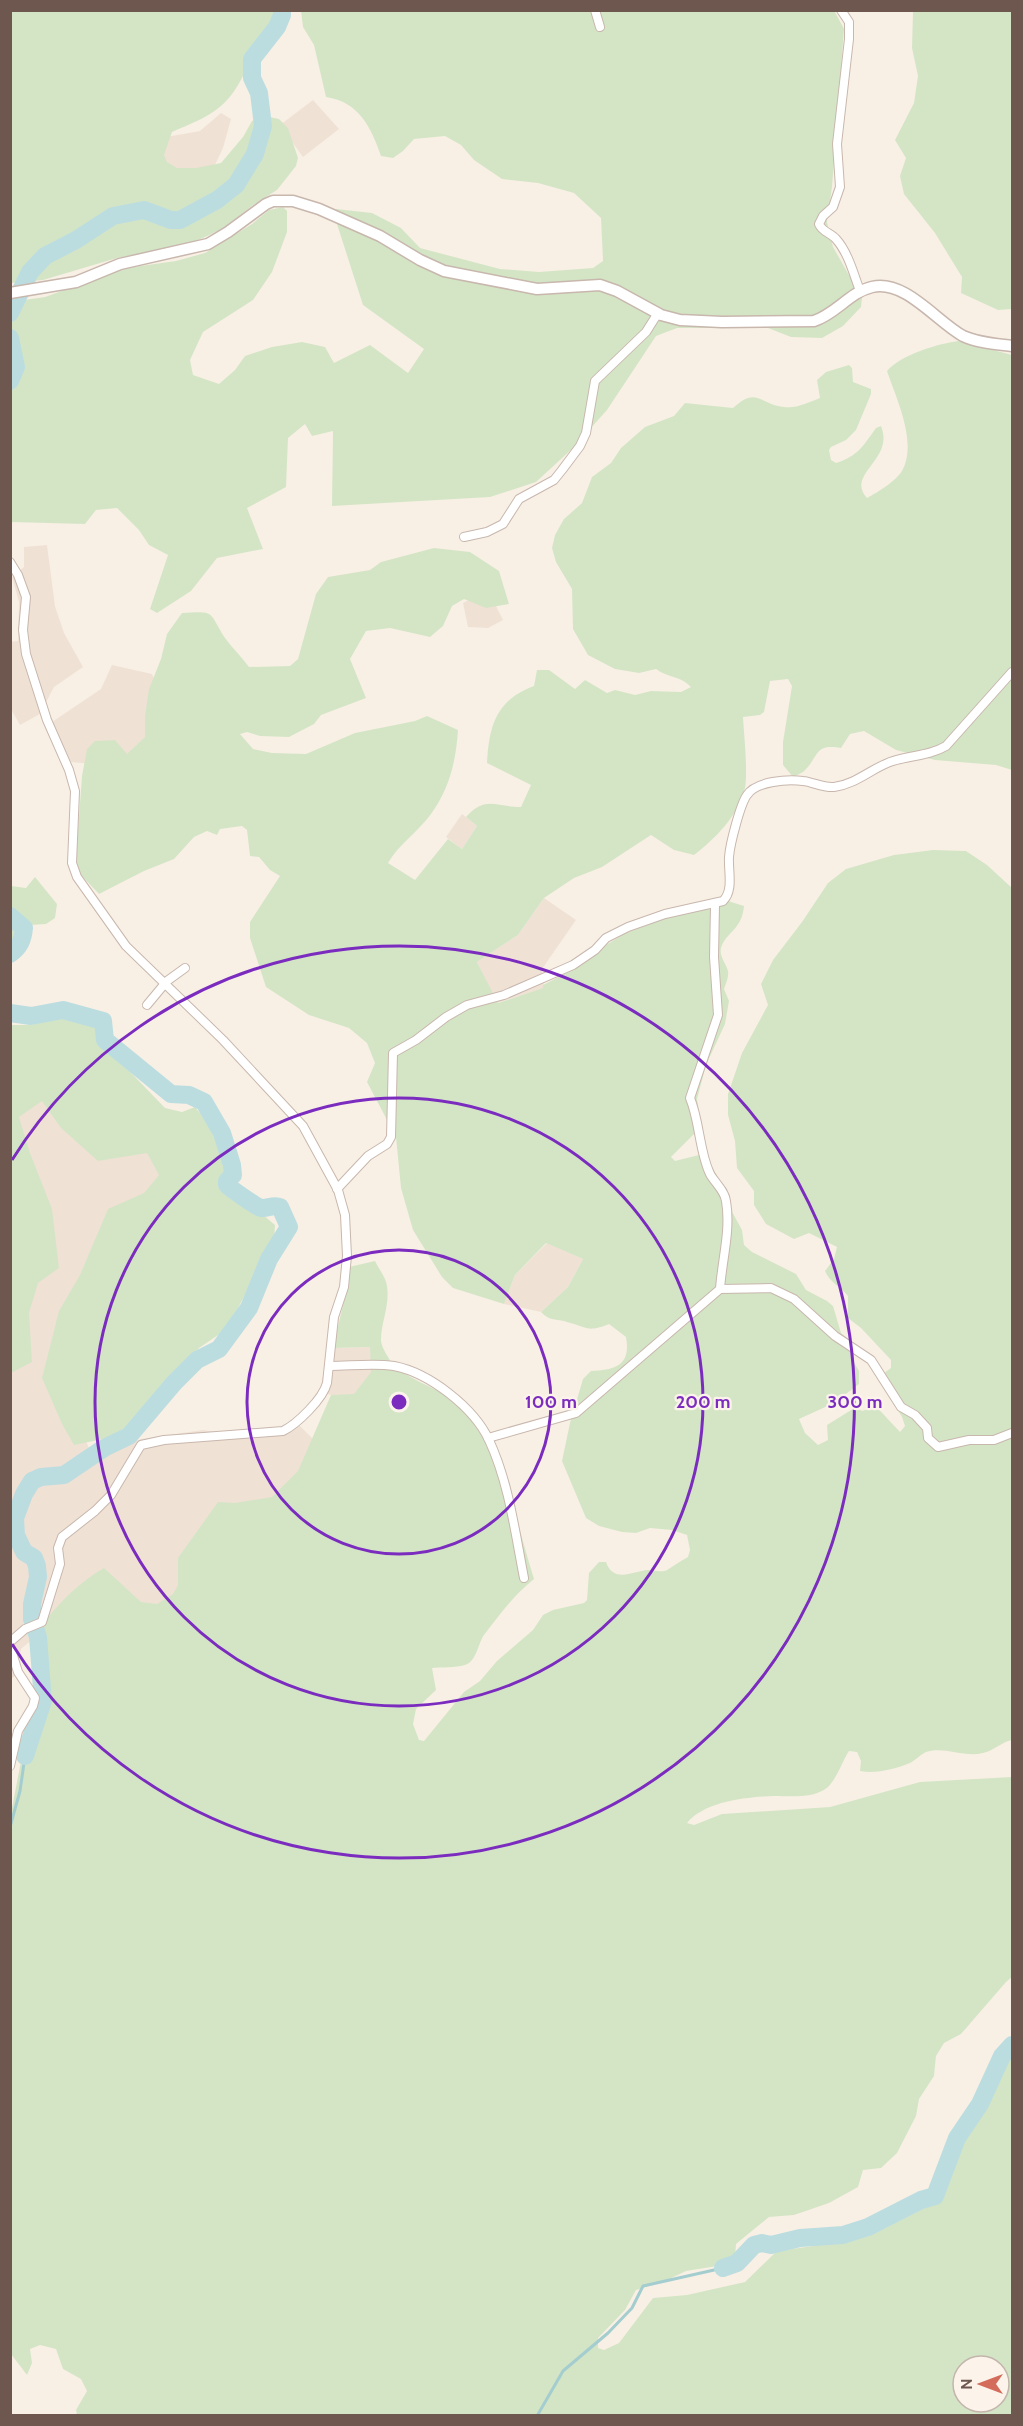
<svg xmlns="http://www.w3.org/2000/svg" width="1023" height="2426" font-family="Cabin,sans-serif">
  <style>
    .residential { fill: #f0e1d5 }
    .green { fill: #d4e5c6; fill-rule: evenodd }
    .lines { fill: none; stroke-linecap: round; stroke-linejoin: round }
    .stream { stroke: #a4cdd0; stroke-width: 3 }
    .river { stroke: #bcdde0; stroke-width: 18 }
    .minor-casing { stroke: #c8b7ad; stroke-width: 10 }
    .tertiary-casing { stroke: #c8b7ad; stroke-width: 13 }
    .minor { stroke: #fff; stroke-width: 8 }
    .tertiary { stroke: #fff; stroke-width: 10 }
    .ring { fill: none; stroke: #7b2cbf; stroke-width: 3 }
    .centre { fill: #7b2cbf; stroke: #fcf4eb; stroke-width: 3 }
    .ring-label { font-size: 18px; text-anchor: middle; font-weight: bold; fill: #7b2cbf; stroke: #fcf4eb; stroke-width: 4.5; stroke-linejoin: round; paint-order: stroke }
  </style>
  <rect width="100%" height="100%" fill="#f9f0e5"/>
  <g class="residential">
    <path d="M313,100l26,29 -36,28 -23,-32z"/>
    <path d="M221,113l10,6 -8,29 -12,25 -44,11 -7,-46 40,-7z"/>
    <path d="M47,545l8,61 9,27 19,34 -29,20 -14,27 -20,11 -9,-16 -1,-67 8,-1 1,-39 -7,-25 12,-10v-20z"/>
    <path d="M488,590l15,30 -15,8 -20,-1 -5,-24z"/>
    <path d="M112,665l40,9 8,19 -2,41 -34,33 -53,-5 -19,-40 49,-33z"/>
    <path d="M462,814l15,12 -15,23 -16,-12z"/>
    <path d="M544,898l32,22 -34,49 2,19 -47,15 -20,-41 41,-27z"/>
    <path d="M31,1083l153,45 -107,291 16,39 48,-19 62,-9 13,2 84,-6 14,14 -27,62 -109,113 -118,1 -39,33 -5,26 -5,4v-539z"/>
    <path d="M547,1243l36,16 -15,28 -27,25 -37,-8 11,-29z"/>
    <path d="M371,1347l1,25 -18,23h-23l-11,-3 6,-30 7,-14z"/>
  </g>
  <g class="green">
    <path d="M820,10l15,2 9,17 -12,158 -5,35 6,25 29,51 -1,9 -18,19 -21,12 -31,-1 -23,-9h-91l-21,8 -49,74 -34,38 -37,34 -46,15 -158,9 1,-75 -21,5 -7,-12 -17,14 -2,49 -39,21 16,41 -46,9 -26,33 -34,22 -7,-4 18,-54 -19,-10 -10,-15 -22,-22 -21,2 -11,14 -74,-2 -1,-220 35,-5 81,-29 50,-7 29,-8 47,-29 17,-14 14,-3 4,4v21l-15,40 -19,28 -50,32 -13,28 3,15 26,9 16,-14 10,-14 27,-9 30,-5 23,5 9,16 36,-18 38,28 16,-24 -61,-44 -27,-84v-12l36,4 29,15 19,20 80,21 39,3 54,-4 10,-7 -2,-43 -27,-25 -36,-10 -36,-4 -28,-19 -13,-15 -16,-9 -31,3 -11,12 -10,7 -12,-2c-10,-29 -22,-54 -55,-59l-12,-52 -11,-18 -2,-16z"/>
    <path d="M11,11h267c-8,16 -18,28 -27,43 -3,5 -3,12 -6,18 -18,38 -36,44 -73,60l-8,23 3,7 10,6h19l25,-5 22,-26 9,-16 13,-5 14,3 9,9 10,30 -2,8 -19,24 -24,15 -29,23 -19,9 -19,8 -69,13 -74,22 -32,3z"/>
    <path d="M913,11h99v298l-14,1 -37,-17 1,-16 -27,-44 -31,-39 -4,-18 6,-18 -11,-18 19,-37 4,-27 -6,-28z"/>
    <path d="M959,341l53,14v415l-16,-5 -61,-5 -39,-10 -32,-19 -14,3 -9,14c-26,-4 -21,6 -35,21 -3,4 -9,6 -13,8l-10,-12v-23l9,-56 -4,-7 -18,2 -6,31 -4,3 -17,2c1,17 5,55 2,71 -6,27 -30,51 -51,67l-20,-5 -23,-15 -49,32 -28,11 -30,20 -26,37 -41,27 21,41 45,-15v-3l39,-20 19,-17 23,-14 39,-15 58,-14 7,-4 16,5c-2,24 -18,26 -23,42 -2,8 5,15 7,23 1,6 -2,12 -4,18l5,12 -4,23 -19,41 -9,34 2,14 -2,18 -26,26 4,4 24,-6 11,8 11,20 5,5 4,20 12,22 2,15 8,7 44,22 10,16 21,11 6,5 8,27 15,12 -4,14 7,12v13l-25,19 -35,16 6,14 13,12 10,-5 -1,-15 29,-18 6,4 6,-2v-5l3,-3 29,31 5,-6 -3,-9 -21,-34 3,-10 7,-5v-8l-30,-32 -13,-10v-22c-7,-9 -19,-14 -23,-25l9,-12 3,-12 -28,-14 -15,6 -28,-15 -12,-19v-14l-17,-23 -2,-27 -7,-26v-21l14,-41 26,-48 -7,-21 12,-24 29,-38 26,-39 18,-14 48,-14 39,-5 33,1 21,14 25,23v852c-10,2 -19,11 -29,13 -19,5 -39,-7 -57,-1 -5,2 -10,8 -16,11 -15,6 -34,11 -50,8l1,-10 -4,-9 -8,-1c-7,11 -12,27 -21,36 -14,12 -38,9 -54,9 -27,1 -69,5 -87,27l7,2 28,-11 108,-7 90,-25 92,-5v200l-6,5 -45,52 -17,9 -8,13 -2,20 -15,23 -3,17 -19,37 -16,15 -18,2 -5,17 -29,16 -35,12 -25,2 -33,27 -1,14 -5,6 -44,7 -23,11 -27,8 -11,20 -27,28v10l6,2 15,-7 34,-45 34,-3 58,-13 32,-31 51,-7 31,-7 77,-40 16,-44 29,-48 24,-47 7,-7v364h-935l-1,-5 11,-19 -6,-12 -18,-10 -7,-20 -16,-4 -10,4 2,14 -5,12 -16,-21v-541l11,-57 22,-47 -6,-80c21,-25 37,-44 66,-61l37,34 16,2 16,-10 5,-9v-27l40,-56 17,1 37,-6 26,-26 33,-76 23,-1 17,-22 -1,-25 -37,1 14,-60 2,-21 26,-6c4,8 11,17 12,25 3,20 -6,36 -6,54 0,5 4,12 7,17 11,22 52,29 70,48 46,48 57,113 76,174 -20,16 -35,36 -50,56 -6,8 -7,26 -19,30 -10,3 -23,2 -33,3l4,22 -20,19 -3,15 6,16 5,1 40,-49 16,-11 17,-20 36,-31 10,-15 10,-5 31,-7 3,-3 2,-27 10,-11h7c8,22 27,9 42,8 6,0 13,3 19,0 7,-4 13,-9 21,-13l2,-7 -3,-15 -15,-5 -22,-2 -14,5 -14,-1 -23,-6 -13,-8 -24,-57 8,-38 13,-44 8,-8c25,-1 40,-6 35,-34l-17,-13c-22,9 -22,3 -42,-2 -12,-4 -16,0 -26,-10l27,-25 15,-28 -37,-16 -31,32 -11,29 -51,-16 -11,-11 -29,-47 -12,-42 -5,-51 -29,-55 8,-19 -8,-20 -18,-15 -40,-13 -43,-28 -16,-49v-16l30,-46 -10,-6 -11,-13 -9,-1 -3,-26 -5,-4 -22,3 -3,6 -10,-4 -13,6 -20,22 -30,12 -45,23 -18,-19 -5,-16 6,-83 5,-27 8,-8 20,-1 12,14 18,-17v-21l4,-27 12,-30 6,-25 15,-21c35,-2 26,-1 43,25 7,10 17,19 24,29l41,-1 8,-7 18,-65 12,-17 42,-7 11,-8 53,-14 36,4 29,19 10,33 -23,4 -22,-9 -12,7 -9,20 -13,11 -40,-9 -24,3 -16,28 16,39 -45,17 -7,9 -25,13 -29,-1 -13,-4 -7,2 13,15 19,4 34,1 49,-21 60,-12 12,-5 31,14c-2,30 -8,58 -27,84 -13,18 -32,30 -43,49l27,17 33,-41 14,10 15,-23 -11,-9c19,-22 31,-10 55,-10l10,-22 -44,-22c2,-37 9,-63 47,-77l3,-16h12l26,19 10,-9 22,13 8,-3 20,5 16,-4 30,1 10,-5c-10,-11 -23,-9 -35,-18l-17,4 -24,-4 -27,-14 -15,-26 -1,-40 -16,-27 -4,-14 3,-13 9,-16 18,-16 10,-26 19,-14 10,-15 24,-21 29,-11 11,-13 48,5c24,-22 26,-4 51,-1 12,2 25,-5 36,-9l-3,-18 9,-8 23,-7 3,3 1,14 18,7v5l-15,36 -10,10 -15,7 -2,3 2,10 5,3c22,-7 27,-17 40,-35l5,-2c14,34 -36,48 -14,72 11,-6 30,-17 36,-29 14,-28 -7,-71 -16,-98 13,-16 53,-28 72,-30zM963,2366h36v36h-36z"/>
    <path d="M35,877l22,27 -2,14 -9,6 -16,1c1,20 -7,25 -19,38v-77l15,2z"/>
    <path d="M68,1016l24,7 19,29 54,56 17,4 13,-5 10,12 19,38v18l6,22 32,17 13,11 -1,15 -47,89 -28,19 -67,76 -24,14 -34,7 -12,-21 -20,-46 17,-67 21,-36 28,-66 36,-16 15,-18 -12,-22 -49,8 -37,-33 -19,-27 -23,16 11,36 22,56 7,59 -21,15 -9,30 3,49 -21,11v-348h20z"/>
  </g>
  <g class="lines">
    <g class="stream">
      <path d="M10,1827l10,-36 5,-35"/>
      <path d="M537,2416l26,-45 45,-38 24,-25 11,-22 80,-18"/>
    </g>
    <g class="river">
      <path d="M10,313l20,-41 15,-16 31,-16 37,-24 31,-6 27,10h9l37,-20 19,-15 19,-31 8,-28 -4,-33 -7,-15v-19l25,-32 5,-12v-5"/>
      <path d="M10,338l6,29 -6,14"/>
      <path d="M10,916l14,12c-1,11 -4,19 -14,26"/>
      <path d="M10,1013l21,3 32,-6 40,11 2,19 66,54 18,1 15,7 18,31 10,32 1,10 -6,6v4c4,4 30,22 34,23 7,1 12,-4 19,-1l9,20 -20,32 -20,49 -30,41 -22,11 -23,23 -45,53 -25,12 -40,27 -23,2 -9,4 -8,13 -9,24 1,17 8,17 10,6 3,8 1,11 -6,27v15l6,18 5,64 -18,55"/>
      <path d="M723,2268l14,-5 17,-18 8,-2 9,2 29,-7 43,-3 25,-8 53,-27 14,-4 22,-58 23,-34 22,-48 10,-11"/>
    </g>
    <defs>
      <g id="minor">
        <path d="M595,10l5,17"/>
        <path d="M841,10l8,12v17l-12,105 3,43 -7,20 -10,9 -4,8c3,8 12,9 17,15 12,13 18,36 24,52"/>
        <path d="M464,537l23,-5 16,-8 16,-25 35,-19 8,-10 18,-24 6,-13 9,-52 51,-49 12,-19"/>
        <path d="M10,562l8,13 8,22 -3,33 3,24 21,66 22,50 6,21 -3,72 5,14 49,69 97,94 80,86 35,64 7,25 2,41 -3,31 -10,30 -7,66c-4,16 -30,41 -44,48l-119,9 -23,5 -30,50 -16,16 -33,26 -4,11 2,16 -18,58 -17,7 -15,13"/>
        <path d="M147,1005l20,-24 18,-13"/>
        <path d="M337,1189l31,-33 19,-12 4,-7 2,-84 23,-13 30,-23 21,-12 37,-10 69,-30 22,-15 11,-12 22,-11 37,-13 58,-13c11,-11 5,-30 6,-44 1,-13 11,-52 18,-62 9,-14 41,-16 56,-14 10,1 20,7 31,6 23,-3 39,-20 59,-26 19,-6 36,-5 53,-15l66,-74"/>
        <path d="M720,1289l51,-1 23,11 41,37 36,24 30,47 14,8 12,13 1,10 10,9 31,-7h25l18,-7"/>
        <path d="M330,1366c20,0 44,-3 64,0 36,7 80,42 95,74 20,43 26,92 35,138"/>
        <path d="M488,1438l88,-25 144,-124c2,-29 11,-59 6,-88 -1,-10 -11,-18 -16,-27 -11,-23 -10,-52 -20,-76l28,-83 -4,-58 1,-52"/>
        <path d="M10,1646l8,26 17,26 -2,8 -15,25 -8,35"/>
      </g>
      <path id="tertiary" d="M10,293l66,-11 44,-18 88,-20 20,-12 38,-28 7,-3h20l26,8 61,27 40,24 24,11 93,18 63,-4 17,6 44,24 19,5 42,2 92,-1c22,-7 36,-29 58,-34 33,-8 65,35 91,49 15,7 33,8 49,10"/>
    </defs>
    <use href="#minor" class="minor-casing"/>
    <use href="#tertiary" class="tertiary-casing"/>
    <use href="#minor" class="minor"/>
    <use href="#tertiary" class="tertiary"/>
  </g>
  <g class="ring">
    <circle cx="399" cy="1402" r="152"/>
    <circle cx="399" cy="1402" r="304"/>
    <path d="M12 1160A456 456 0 1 1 12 1644"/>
  </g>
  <circle cx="399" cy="1402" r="9" class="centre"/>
  <g class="ring-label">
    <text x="551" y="1408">100 m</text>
    <text x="703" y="1408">200 m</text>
    <text x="855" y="1408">300 m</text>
  </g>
  <rect width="1023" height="2426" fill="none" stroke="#6e574e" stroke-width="24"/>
  <g transform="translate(981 2384) rotate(270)"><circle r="28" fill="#fcf4eb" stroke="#c3b5ac" stroke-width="1.5"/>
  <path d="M0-4.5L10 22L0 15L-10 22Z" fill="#d36c5a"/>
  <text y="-9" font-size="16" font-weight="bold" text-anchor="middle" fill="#6e574e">N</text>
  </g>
</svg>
